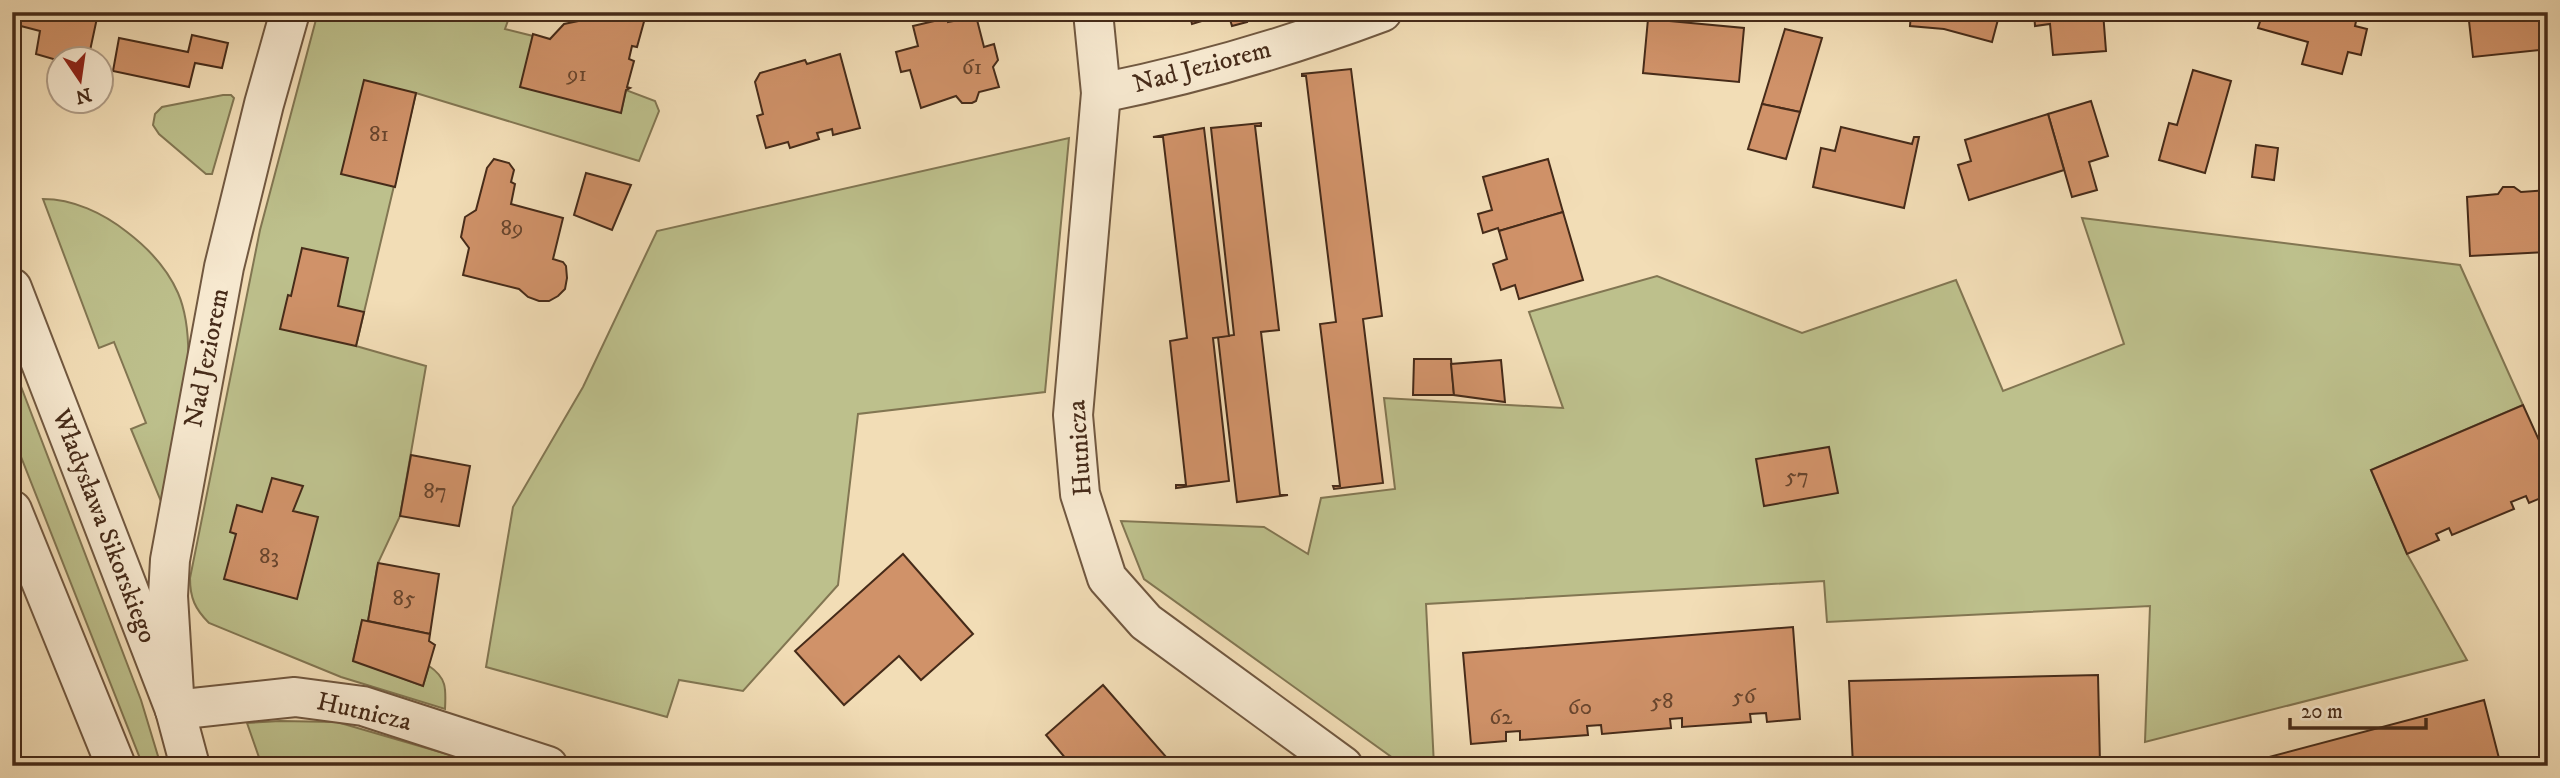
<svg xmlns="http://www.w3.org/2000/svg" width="2560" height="778" font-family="'IM FELL DW Pica',serif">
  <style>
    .green { fill: #bdc08c; stroke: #827652; stroke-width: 2 }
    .building { fill: #d09269; stroke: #462b19; stroke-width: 2 }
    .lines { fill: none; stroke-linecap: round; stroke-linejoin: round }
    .minor-casing { stroke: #715840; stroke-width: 42 }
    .minor { stroke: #f7e9d0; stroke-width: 38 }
    .labels { text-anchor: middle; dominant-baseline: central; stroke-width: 5; stroke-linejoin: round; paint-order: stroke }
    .number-label { font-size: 23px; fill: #68452d }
    .street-label { font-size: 26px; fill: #462b19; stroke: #f7e9d0 }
  </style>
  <rect width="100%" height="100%" fill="#f2ddb6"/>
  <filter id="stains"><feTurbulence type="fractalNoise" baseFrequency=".00286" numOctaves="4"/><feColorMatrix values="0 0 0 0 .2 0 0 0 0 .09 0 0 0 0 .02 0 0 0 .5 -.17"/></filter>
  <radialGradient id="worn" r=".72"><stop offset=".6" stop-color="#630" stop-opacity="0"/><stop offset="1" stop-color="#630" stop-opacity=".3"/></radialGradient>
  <g class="green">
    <path d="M318,12h193l-6,17 28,7 88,76 5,-22 29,11 4,10 -20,50 -223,-68 -60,253 70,20 -26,150 -22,47 -10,58h-6l-9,39 70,26 6,-20c18,12 17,23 16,43l-104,-32 -132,-54c-14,-14 -19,-25 -19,-45l70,-348z"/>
    <path d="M223,95h8l3,3 -22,76h-6l-47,-40 -6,-9 2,-11 7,-7z"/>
    <path d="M1069,138l-24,254 -187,22 -20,171 -95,106 -64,-11 -12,37 -181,-50 27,-160 70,-120 74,-156z"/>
    <path d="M43,199c30,0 60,14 84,33 21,16 40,36 51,61 25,58 -2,157 -13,218l-34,-82 15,-6 -32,-81 -15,6z"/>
    <path d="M2082,218l378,47 63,140 -152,65 36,84 60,106 -322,82 5,-136 -323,16 -3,-41 -398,23 8,162h-30l-260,-187 -23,-58 143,6 44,27 13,-56 74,-9 -11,-91 179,10 -34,-96 128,-36 145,57 154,-53 47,111 121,-47z"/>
    <path d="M12,363l129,337 20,66h-18l-131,-332z"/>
    <path d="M280,721l57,1 151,44h-226l-15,-43z"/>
  </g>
  <g class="building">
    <path d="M21,12h50l26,6 -9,42h-28v1l-24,-7 4,-23 -23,-6z"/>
    <path d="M581,12h40l24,6 -8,29 -5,-1 -3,13 5,2 -7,26 3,1 -4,2 -5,23 -101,-26 13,-53 17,5 14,-15 15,-3z"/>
    <path d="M968,12h7l9,35 10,-3 4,16 -5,7 6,20 -20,5 -3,9 -4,2h-10l-6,-7 -35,12 -11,-38 -9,2 -5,-20 22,-6 -5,-20 34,-8 1,4 21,-4z"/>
    <path d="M1189,12h55l3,10 -15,4 -4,-13 -36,11z"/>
    <path d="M1911,12h89l-8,30 -48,-13 -34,-3z"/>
    <path d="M2034,12h69l3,39 -53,4 -3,-31 -15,2z"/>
    <path d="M2263,12h95l-3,14 12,3 -6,26 -13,-3 -6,22 -40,-10 6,-22 -50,-14z"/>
    <path d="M2468,12h80v37l-75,8z"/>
    <path d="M1648,19l96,9 -5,54 -96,-9z"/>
    <path d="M1785,29l37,9 -22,74 -38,-8z"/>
    <path d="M192,35l36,8 -6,25 -27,-5 -6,24 -76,-16 6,-33 69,14z"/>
    <path d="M840,54l20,74 -27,7 -1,-6 -15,4 2,6 -29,9 -2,-6 -22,6 -9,-32 6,-2 -8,-32 5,-9 45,-13 2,4z"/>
    <path d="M1351,69l31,247 -19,3 20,164 -49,6 -1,-3h7l-20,-162 16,-2 -30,-246h-4v-2z"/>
    <path d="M2193,70l38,11 -26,92 -46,-13 10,-37 8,2z"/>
    <path d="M364,80l52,13 -21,94 -54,-13z"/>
    <path d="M2091,101l17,55 -19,6 8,28 -25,7 -24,-83z"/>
    <path d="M1762,104l38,8 -14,47 -38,-10z"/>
    <path d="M2048,114l16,56 -95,30 -11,-35 13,-4 -6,-21z"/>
    <path d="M1261,123v3h-6l24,204 -18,2 19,163h8l-51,7 -19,-165 16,-2 -23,-207z"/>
    <path d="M1841,127l71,17 2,-7h5l-15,71 -91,-21 8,-39 14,3z"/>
    <path d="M1204,128l25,208 -16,2 16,143 -53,7v-3h10l-16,-144 17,-3 -24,-201h-10z"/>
    <path d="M2256,145l22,3 -4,32 -22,-3z"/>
    <path d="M494,159l15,4 5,7 -3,12 4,2 -4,20 52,14 -10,41 10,3 3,4 1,12 -2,11 -7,7 -9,5h-10l-11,-4 -9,-8 -56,-14 6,-27 -8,-11 4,-20 11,-7 11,-42z"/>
    <path d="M1548,159l15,53 -64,19 -1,-3 -15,5 -5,-19 14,-4 -9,-33z"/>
    <path d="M586,173l45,12 -19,45 -38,-15z"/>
    <path d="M2503,187h11l7,5 27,-2v62l-78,4 -3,-59 31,-3z"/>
    <path d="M1563,212l20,68 -64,19 -4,-14 -14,5 -8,-26 14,-5 -8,-28z"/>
    <path d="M302,248l46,10 -10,48 26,6 -8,34 -76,-17 8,-34 3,1z"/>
    <path d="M1414,359h37l3,36h-41z"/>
    <path d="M1501,360l4,42 -51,-7 -3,-31z"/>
    <path d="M2523,405l25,55v35l-19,8 -3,-7 -15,6 3,7 -62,26 -3,-7 -13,6 3,6 -32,14 -36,-84z"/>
    <path d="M1829,447l9,46 -74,13 -8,-47z"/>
    <path d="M411,455l59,11 -11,60 -59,-10z"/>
    <path d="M272,478l31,8 -10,25 25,6 -21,82 -73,-20 12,-45 -6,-2 7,-27 25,7z"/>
    <path d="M903,554l70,80 -52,46 -22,-24 -55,49 -49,-54z"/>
    <path d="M378,563l61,11 -9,60 -62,-13z"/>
    <path d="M362,620l68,14 -1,7 6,4 -12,41 -70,-25z"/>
    <path d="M1793,627l7,92 -33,3 -1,-9 -16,1 1,8 -69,5v-9l-12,1 1,9 -69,6 -1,-9 -14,1 1,9 -68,5v-9l-14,1v9l-35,3 -8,-91z"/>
    <path d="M2098,675l2,89 -35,1v-8l-14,1v8h-68l-1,-7 -13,1v6h-67v-3h-15v3h-34l-4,-85z"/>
    <path d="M1103,685l71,81h-102l-26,-31z"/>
    <path d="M2484,700l17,66h-266z"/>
  </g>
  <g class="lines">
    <defs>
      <g id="minor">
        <path d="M1093,12l8,81 -28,322 7,79 27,84 39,44 197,144"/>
        <path d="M1101,93c95,-19 190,-47 281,-81"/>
        <path d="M12,288l163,422 15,56"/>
        <path d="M12,510l104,256"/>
        <path d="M175,710l-7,-114 2,-36 54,-293 40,-163 26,-92"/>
        <path d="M175,710l120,-13 68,9 185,60"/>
      </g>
    </defs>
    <use href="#minor" class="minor-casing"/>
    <use href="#minor" class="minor"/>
  </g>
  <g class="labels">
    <g class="number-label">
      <text x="972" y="67">61</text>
      <text x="577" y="74">91</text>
      <text x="379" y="134">81</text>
      <text x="512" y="228">89</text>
      <text x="1797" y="476">57</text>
      <text x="435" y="491">87</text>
      <text x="269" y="556">83</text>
      <text x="404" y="598">85</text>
      <text x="1744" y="696">56</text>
      <text x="1662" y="701">58</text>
      <text x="1580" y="707">60</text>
      <text x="1501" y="717">62</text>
    </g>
    <g class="street-label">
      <text transform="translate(1202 67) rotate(-15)">Nad Jeziorem</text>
      <text transform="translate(207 358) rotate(-79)">Nad Jeziorem</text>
      <text transform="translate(1080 448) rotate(-94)">Hutnicza</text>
      <text transform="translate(104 526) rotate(69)">Władysława Sikorskiego</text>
      <text transform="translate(364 712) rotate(13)">Hutnicza</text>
    </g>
  </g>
  <rect width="2560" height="778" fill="none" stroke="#f2ddb6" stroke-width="42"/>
  <rect x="14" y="14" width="2532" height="750" fill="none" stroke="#462b19" stroke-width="3.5"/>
  <rect x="21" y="21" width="2518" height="736" fill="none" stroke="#462b19" stroke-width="2"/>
  <g transform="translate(80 80) rotate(167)"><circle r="33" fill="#f7e9d0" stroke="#b09d87" stroke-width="2"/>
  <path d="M0-5L12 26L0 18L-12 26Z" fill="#8f2418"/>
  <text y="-10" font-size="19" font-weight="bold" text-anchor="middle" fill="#462b19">N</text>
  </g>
  <path d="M2290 718v10h136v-10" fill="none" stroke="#462b19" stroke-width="3.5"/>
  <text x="2301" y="718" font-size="21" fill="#462b19" stroke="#f7e9d0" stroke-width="5" paint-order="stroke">20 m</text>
  <rect width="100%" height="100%" filter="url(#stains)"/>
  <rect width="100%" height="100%" fill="url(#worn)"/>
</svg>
